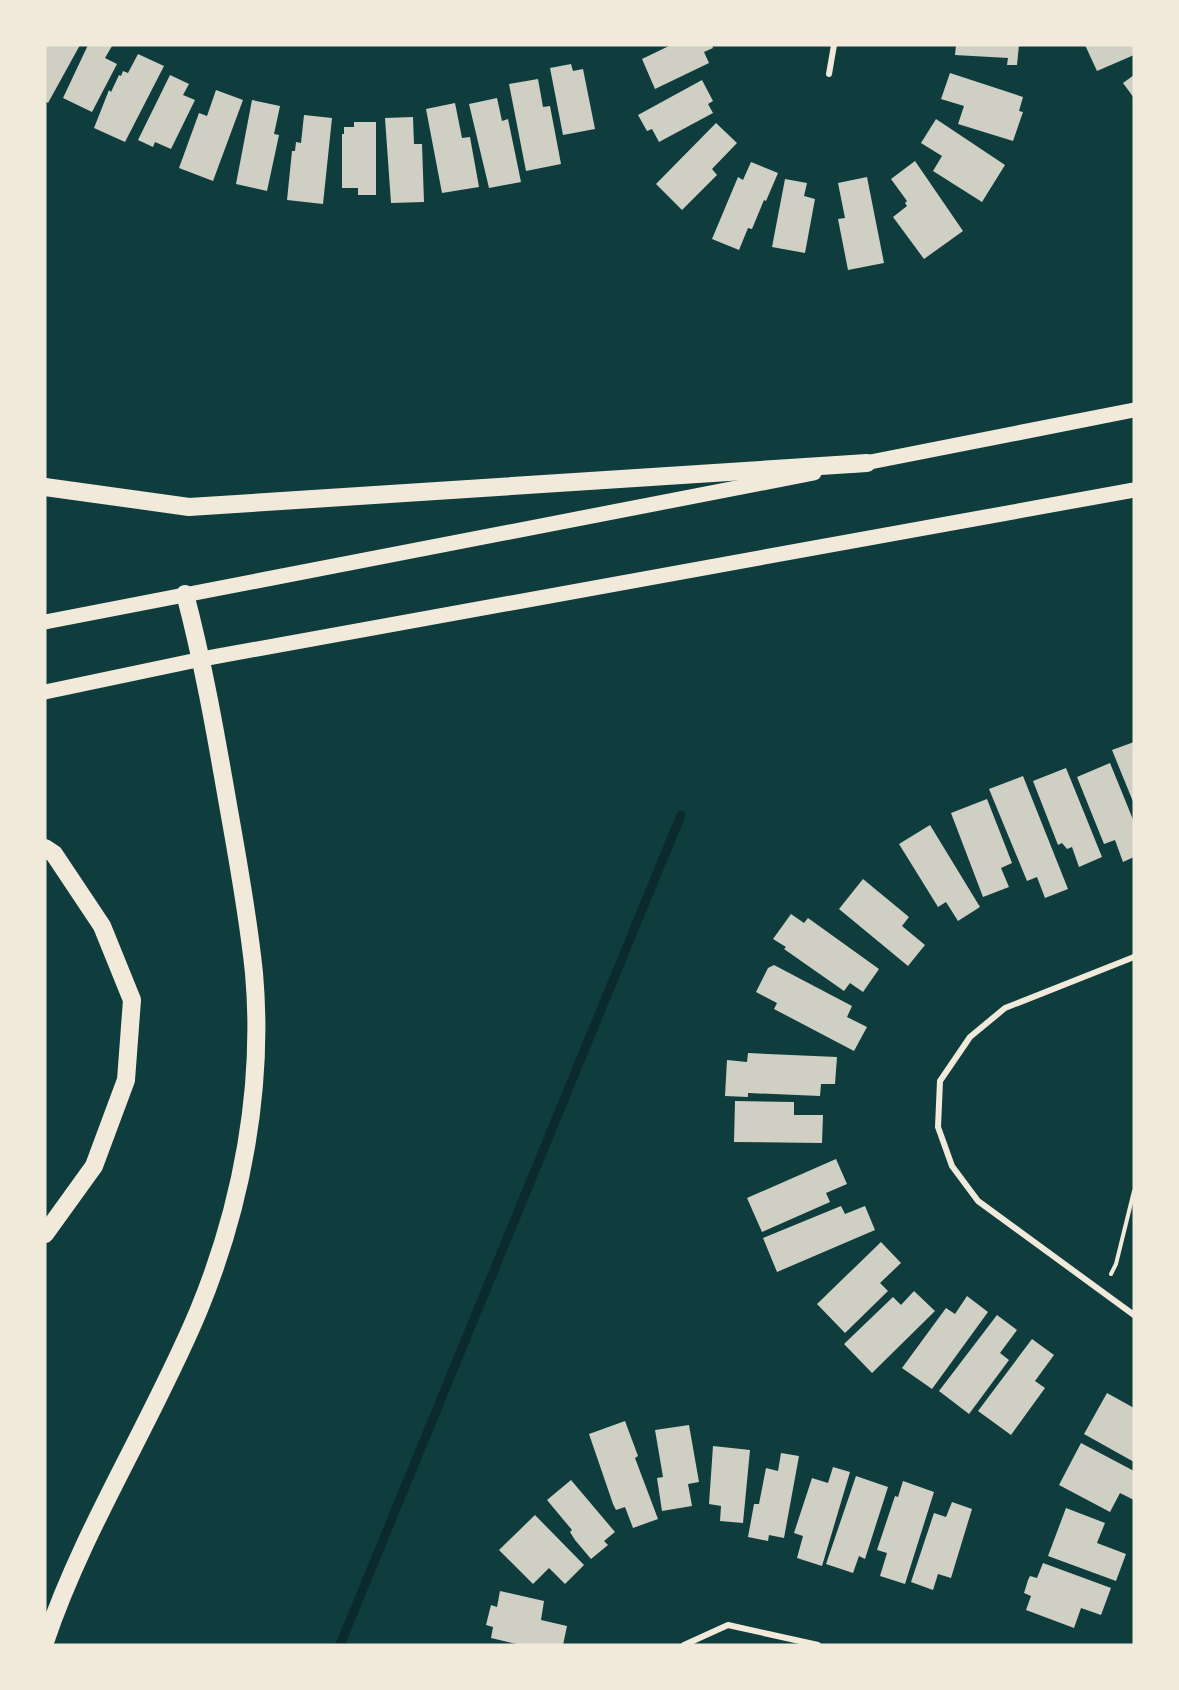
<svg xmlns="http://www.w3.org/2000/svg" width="1179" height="1690" font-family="Commissioner,sans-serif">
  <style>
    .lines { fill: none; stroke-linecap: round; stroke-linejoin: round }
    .stream { stroke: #0a2a2b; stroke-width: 9 }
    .building { fill: #cfcfc3 }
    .path { stroke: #f1e9da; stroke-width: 4 }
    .minor { stroke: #f1e9da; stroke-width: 6 }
    .primary { stroke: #f1e9da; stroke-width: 15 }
    .motorway { stroke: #f1e9da; stroke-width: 18 }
  </style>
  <rect width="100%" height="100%" fill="#0f3d3e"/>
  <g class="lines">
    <path class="stream" d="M340,1645l341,-830"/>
  </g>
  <g class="building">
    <path d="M45,45h35l-32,58 -3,-2z"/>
    <path d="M88,45l24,1 -7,12 12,6 -25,48 -29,-14z"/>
    <path d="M671,45h41l1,3 -9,4 5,11 -54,26 -13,-30z"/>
    <path d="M956,45h63l-2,20h-10l1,-7 -53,-3z"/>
    <path d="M1085,45h49v10l-37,16z"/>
    <path d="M138,54l26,12 -39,76 -31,-14 15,-38 2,2 8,-17 2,1 2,-5 5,2z"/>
    <path d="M571,64l2,7 10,-2 12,60 -32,6 -13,-67z"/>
    <path d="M950,73l73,24 -4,14 4,1 -10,29 -55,-17 6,-18 -23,-7z"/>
    <path d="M170,75l19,9 -6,11 12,5 -24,49 -16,-7 -2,5 -15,-7z"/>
    <path d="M1134,75v23l-11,-15z"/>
    <path d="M538,79l5,28 7,-1 11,58 -35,7 -17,-87z"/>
    <path d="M702,80l11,21 -5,3 5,9 -54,29 -7,-13 -5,2 -9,-16z"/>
    <path d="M216,90l27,10 -30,81 -34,-13 20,-55 8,3z"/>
    <path d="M497,98l5,23 6,-2 13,63 -32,6 -20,-84z"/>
    <path d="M252,100l28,6 -6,28 5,1 -12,56 -31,-7z"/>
    <path d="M455,103l7,35 8,-1 9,50 -37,6 -16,-84z"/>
    <path d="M304,115l28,3 -9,86 -36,-4 5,-49h3l1,-9 5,1z"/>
    <path d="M413,117l1,27h8l2,58 -33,1 -6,-85z"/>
    <path d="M936,119l69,46 -23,37 -49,-31 9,-15 -21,-13z"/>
    <path d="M354,122h22v73h-18v-7h-16v-54h2v-7h10z"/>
    <path d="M716,123l21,20 -25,26 5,6 -35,35 -26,-26z"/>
    <path d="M915,161l48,70 -39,28 -31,-42 14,-11 -2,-3 2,-2 -16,-22z"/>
    <path d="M751,162l27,11 -12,28 -2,-1 -12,29 -4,-1 -9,22 -27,-11 26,-62 5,3z"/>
    <path d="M867,177l17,86 -36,7 -10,-51 7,-1 -7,-35z"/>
    <path d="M785,179l22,4 -3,13 11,3 -10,54 -33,-6z"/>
    <path d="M1134,742v62l-22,-54z"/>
    <path d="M1110,763l24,59v35l-11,5 -8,-22 -11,4 -27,-67z"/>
    <path d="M1066,768l36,89 -23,10 -7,-20 -5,2 -5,-6 -4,2 -25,-64z"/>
    <path d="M1023,776l45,113 -23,9 -8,-21 -10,4 -38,-92z"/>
    <path d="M987,799l25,64 -11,5 8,19 -26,10 -32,-84z"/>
    <path d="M930,825l50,82 -22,14 -12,-19 -8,5 -39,-63z"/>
    <path d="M863,879l46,38 -7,9 23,19 -17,21 -69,-57z"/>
    <path d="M791,914l13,9 4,-5 71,51 -16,23 -13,-9 -6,8 -60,-42 2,-2 -13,-8z"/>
    <path d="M774,965l78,41 -5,11 20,10 -13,24 -80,-42 3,-6 -21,-11 12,-24z"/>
    <path d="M748,1053l89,4 -2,27h-14l-1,12 -72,-3v4l-23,-1 2,-36 20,2z"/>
    <path d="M735,1101l59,1v13h29l-1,28 -88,-1z"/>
    <path d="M836,1159l11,25 -21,9 4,9 -68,30 -15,-34z"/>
    <path d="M841,1206l4,8 20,-8 10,24 -98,42 -14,-34z"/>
    <path d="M881,1242l20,21 -21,20 8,8 -43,42 -28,-29z"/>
    <path d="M914,1291l21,20 -63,62 -28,-29 49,-47 8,8z"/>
    <path d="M967,1296l21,16 -56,77 -30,-21 44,-60 9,6z"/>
    <path d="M997,1315l20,15 -17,23 9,7 -40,54 -30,-23z"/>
    <path d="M1032,1339l22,16 -19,26 10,7 -34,47 -33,-24z"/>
    <path d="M1107,1393l27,15v54l-50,-28z"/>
    <path d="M625,1421l13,35 -3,2 23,61 -25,9 -8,-21 -9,3 -3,-6 -24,-70z"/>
    <path d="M689,1425l10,57 -11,2 4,22 -30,5 -5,-33 6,-1 -8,-47z"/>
    <path d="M1081,1443l53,28v29l-14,-7 -10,19 -51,-27z"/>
    <path d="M713,1446l37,4 -7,73 -23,-2 1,-15 -12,-2z"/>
    <path d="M781,1453l18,3 -15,82 -15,-3 -1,6 -20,-4 6,-33h5l7,-36 12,3z"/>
    <path d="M833,1467l17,5 -28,94 -25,-8 6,-22 -9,-3 18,-55 16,5z"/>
    <path d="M856,1476l32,11 -23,72 -6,-3 -6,17 -27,-9z"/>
    <path d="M571,1480l44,52 -11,9 4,4 -17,14 -16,-19 -5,-8 2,-2 -25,-30z"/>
    <path d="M903,1481l31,11 -29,92 -25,-8 7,-23 -10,-3 18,-54 3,1z"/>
    <path d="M952,1502l20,7 -21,69 -13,-4 -5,16 -22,-8 23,-69 12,4z"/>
    <path d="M1066,1508l39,15 -8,20 29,11 -10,27 -68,-25z"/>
    <path d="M535,1515l49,50 -19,19 -16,-16 -16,16 -34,-34z"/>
    <path d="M1043,1563l68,25 -10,27 -20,-7 -7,20 -48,-18 5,-14 -7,-3 4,-13 2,-4 7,2z"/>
    <path d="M500,1591l44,10 -3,19 26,6 -4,19h-43l-29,-7 2,-11 -7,-2 5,-20 6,2z"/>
  </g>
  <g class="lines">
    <path class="path" d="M1111,1274l5,-10 18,-73"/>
    <g class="minor">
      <path d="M829,74l5,-29"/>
      <path d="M1134,957l-129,51 -35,29 -30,44 -2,46 14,39 26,35 156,114"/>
      <path d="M684,1645l44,-20 90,20"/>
    </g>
    <g class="primary">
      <path d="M855,465l279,-55"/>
      <path d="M45,622l769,-149"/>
      <path d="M45,692l157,-33 932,-169"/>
    </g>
    <g class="motorway">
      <path d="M45,487l144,20 678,-44"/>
      <path d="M45,848l9,6 48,72 30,74 -6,80 -32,86 -49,68"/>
      <path d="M45,1642c39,-115 106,-218 153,-330 44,-106 66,-225 56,-339 -6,-59 -17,-117 -27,-174 -12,-69 -24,-137 -42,-205"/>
    </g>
  </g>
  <rect width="1179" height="1690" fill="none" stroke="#f1e9da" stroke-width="93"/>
</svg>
